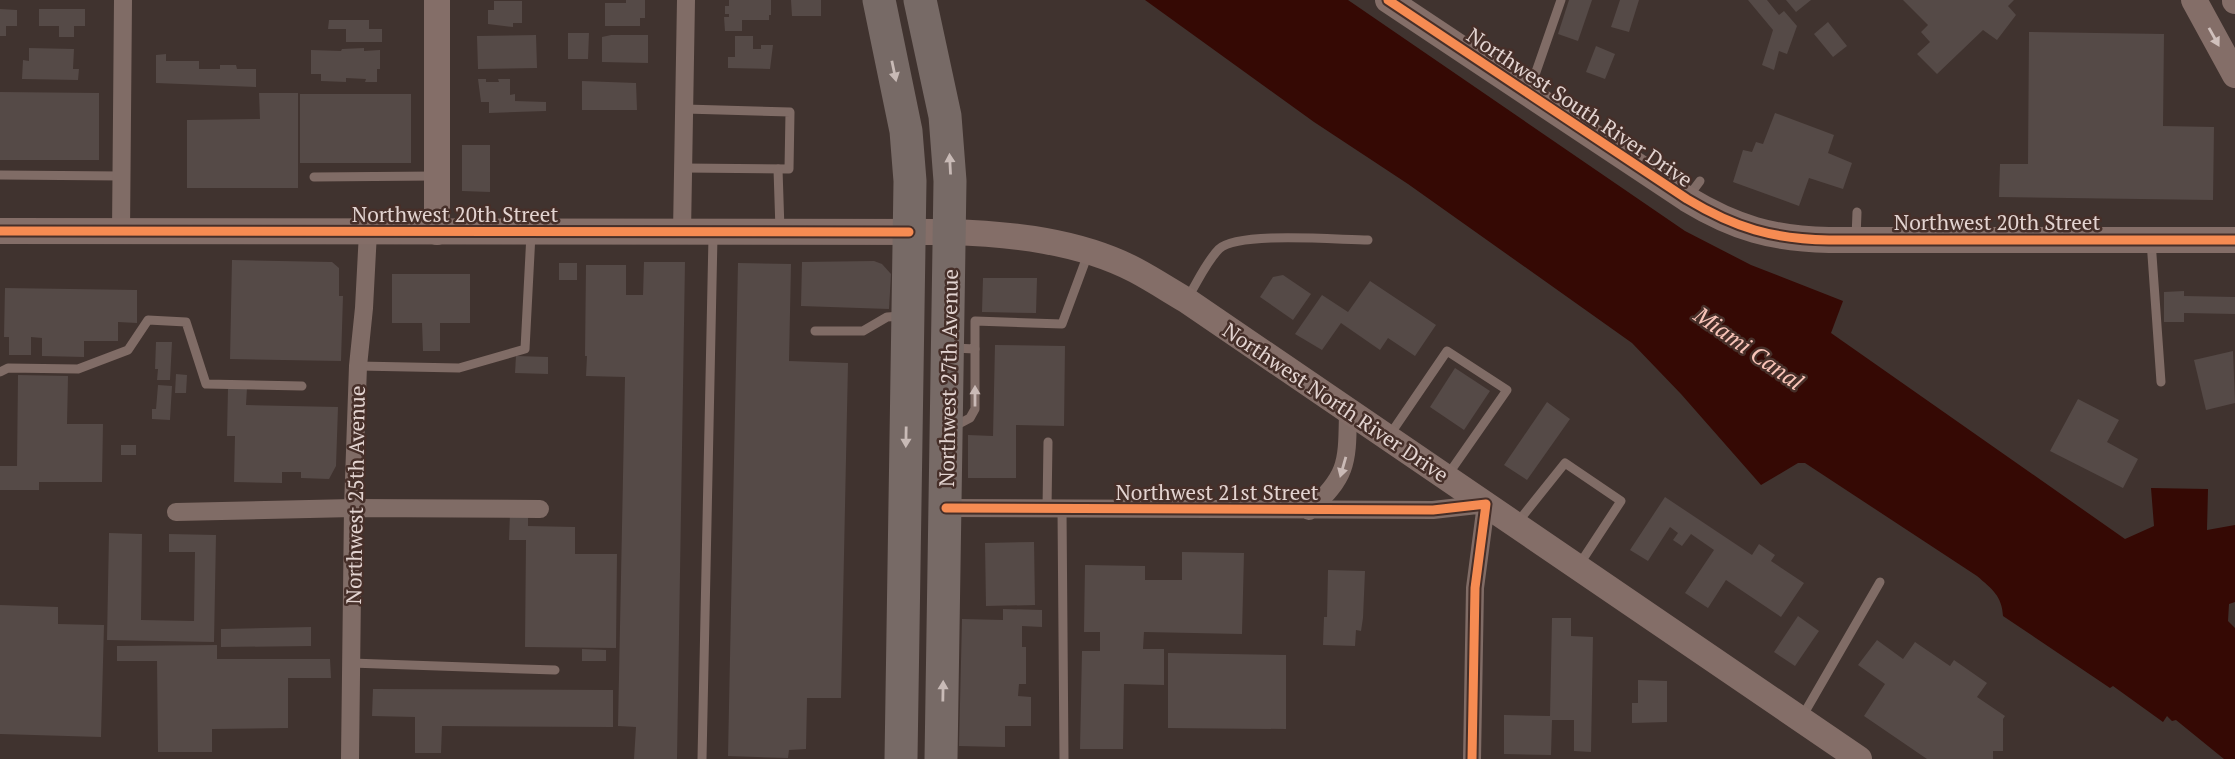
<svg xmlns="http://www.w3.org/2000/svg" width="2235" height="759" font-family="'PT Serif',serif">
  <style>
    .water { fill: #350904 }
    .building { fill: #554a47 }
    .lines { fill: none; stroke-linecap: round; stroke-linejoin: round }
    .lane { stroke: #806c66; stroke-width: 9 }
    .street { stroke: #806c66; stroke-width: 18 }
    .secondary { stroke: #846e68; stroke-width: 26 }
    .highway { stroke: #776a66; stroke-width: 33 }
    .cycleway-casing { stroke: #462f29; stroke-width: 13 }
    .cycleway { stroke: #f68b52; stroke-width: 9 }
    .oneway { fill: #d0c0bc }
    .oneway2 { fill: #c8bab6 }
    .oneway3 { fill: #cabab6 }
    .labels { text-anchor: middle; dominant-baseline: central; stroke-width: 5; stroke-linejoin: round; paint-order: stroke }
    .street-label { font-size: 21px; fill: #e3d4d1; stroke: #462f29 }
    .water-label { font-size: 23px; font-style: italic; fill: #f9c4b8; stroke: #462f29 }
  </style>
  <rect width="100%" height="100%" fill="#40332f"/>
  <path class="water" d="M1145,0h203l337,231 66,34 92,36 -12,32 294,206 29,-13 -3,-38 57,1 -1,41 28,-5v77l-6,2 -1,17 7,7v131h-11l-48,-39 -4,1 -5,-5 -4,6 -50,-36 -3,2 -107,-72c-1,-20 -11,-27 -26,-40l-172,-113h-7l-37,22 -80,-91 -49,-51 -224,-159 -94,-62z"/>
  <g class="building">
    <path d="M626,0h19v18h-5v8h-35v-23h21z"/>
    <path d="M729,0h42v15h-2v5h-27v11h-17l-1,-14h5v-3h-4v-8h4z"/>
    <path d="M791,0h30v16h-29z"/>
    <path d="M1569,0h23l-14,41 -20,-7z"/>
    <path d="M1620,0h19l-10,32 -18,-5z"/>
    <path d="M1748,0h19l12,15 5,-4 13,15 -10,28 -8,-3 -5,19 -12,-5 11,-35z"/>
    <path d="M1786,0h25l-15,12z"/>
    <path d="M1903,0h111l-6,6 8,9 -19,25 -14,-10 -46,44 -20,-20 13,-12 -9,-10 7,-7z"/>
    <path d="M494,1h28v22h-9v4l-25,-3v-14h6z"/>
    <path d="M0,9l17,1v16h-11v10h-6z"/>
    <path d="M39,9h46v17h-11v11h-15v-11h-20z"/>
    <path d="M329,20h40v9h13v13h-36v-13h-18z"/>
    <path d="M1828,22l19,24 -14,11 -19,-23z"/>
    <path d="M2029,32l135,2 -1,92 51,1 -1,73 -214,-3 1,-33h28z"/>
    <path d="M568,33h21l-1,26h-20z"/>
    <path d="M536,35l1,33 -59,1 -1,-33z"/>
    <path d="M611,35h37v28l-46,-1v-25z"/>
    <path d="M735,36h18v13h8v-4h12l-3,24 -42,-1v-11h7z"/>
    <path d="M1596,46l19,8 -10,25 -19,-7z"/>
    <path d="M29,48l45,1 -1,20h6l-1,11 -56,-1 1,-19 6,1z"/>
    <path d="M364,48v3l16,-1v19h-3v13h-12l1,-3 -20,-1v4l-25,-1v-7h-10v-24l30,1 1,-2z"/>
    <path d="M166,54v7h33v8h21v-4h16l1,4h19v18l-100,-4v-28z"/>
    <path d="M478,79h8v3h13l-1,-3h12v16l5,-1v7l31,1v9l-57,2v-11h-8z"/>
    <path d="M582,81l54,2 1,27h-55z"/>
    <path d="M0,92l99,1v67h-99z"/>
    <path d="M259,93h39v95h-111v-68l73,-1z"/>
    <rect x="300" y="94" width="111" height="69"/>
    <path d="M1775,113l59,22 -6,18 24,10 -9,26 -34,-11 -10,28 -66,-24 10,-32 9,2 4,-10 7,2z"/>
    <path d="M462,145h28v47l-28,-1z"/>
    <path d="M232,260l100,2 7,6v28h4l-2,65 -111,-2z"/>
    <path d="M874,261l8,3 9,10 -2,35 -88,-3 1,-44z"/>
    <path d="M644,262h41l-8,497h-43l2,-32 -18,-1 7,-349 -39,-1 1,-20h-2l1,-91h40v30h17z"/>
    <rect x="559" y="263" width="18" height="17"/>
    <path d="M738,263l53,1 -2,97 59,2 -7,335h-34l-1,51 -17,1 -1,8 -60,-2z"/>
    <path d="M392,274h78v49h-30v28h-17l-1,-28h-30z"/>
    <path d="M1283,275l28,19 -18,26 -33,-23 13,-20z"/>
    <path d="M983,278h54l-1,35 -54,-1z"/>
    <path d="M1370,281l66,44 -21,31 -27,-18 -8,12 -39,-27 -19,27 -27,-16 27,-39 26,17z"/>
    <path d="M5,288l132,2v33l-19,-1v19h-34v16l-42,-1v-18l-11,-1v18h-22v-18h-5z"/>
    <path d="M2184,291v5l51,1v17l-51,-1v9h-20v-30z"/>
    <path d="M156,342h16l-2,38h-13l1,-11h-3z"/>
    <path d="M995,345l70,1 -1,80 -48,-1v53h-48v-43l25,1z"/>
    <path d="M2233,351l2,52 -29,7 -12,-50z"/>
    <path d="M516,356l32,1v17l-33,-1z"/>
    <path d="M1455,368l35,23 -26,39 -34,-23z"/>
    <path d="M176,374l11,1 -1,18h-11z"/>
    <path d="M18,375l50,1 -1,48h36l-1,58h-63v8h-39v-24h17z"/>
    <path d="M158,385l14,1 -2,34 -18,-1v-10h4z"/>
    <path d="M228,388h19l-1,17 92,2 -2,59 -7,13 -28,-1v-6h-19v11l-48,-1 1,-46h-8z"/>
    <path d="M2078,399l41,21 -12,22 31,17 -15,29 -73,-37z"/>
    <path d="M1547,402l23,17 -43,61 -23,-15z"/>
    <rect x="121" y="445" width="15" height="10"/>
    <path d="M1665,497l87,58 7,-11 16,11 -4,6 33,22 -23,34 -55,-37 -18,28 -23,-15 29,-43 -23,-16 -9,12 -9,-6 5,-7 -8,-6 -22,34 -18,-11z"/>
    <path d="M510,513l18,1v12l47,1v27h42l-1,94 -91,-1 1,-107h-17z"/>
    <path d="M109,533l33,1 -1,86 53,1 1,-69h-26v-18l47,1 -2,107 -107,-2z"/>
    <path d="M1034,542l1,63 -49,1 -1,-63z"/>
    <path d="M1182,552l62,1 -2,81 -98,-2 -1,17h21v36l-40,-1 -1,65h-43l2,-98h18v-19h-16l1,-67 60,1v14h37z"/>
    <path d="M1328,570l37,1 -2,47 -2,13 -5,-1 -1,16 -32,-1 1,-28h3z"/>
    <path d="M0,605l58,2v17l46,1 -3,112 -101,-3z"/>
    <path d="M1003,609l39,1v17l-20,-1v21h4v37h-7l-1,12 13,1v29h-26v21l-46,-1 3,-127 41,1z"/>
    <path d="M1798,616l21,15 -24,35 -21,-14z"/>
    <path d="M1552,618h19v18l22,1 -2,115 -17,-1v-31h-22l-1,35 -47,-1v-39l46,1z"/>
    <path d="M311,627v19l-90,1v-18z"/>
    <path d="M1877,640l26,19 12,-17 35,24 4,-6 33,23 -10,14 28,19 -2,3v32h-10v8h-66l-63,-43 21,-32 -27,-19z"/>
    <path d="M217,645v14h113l1,19h-43v50l-76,1v23h-54l-1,-91h-40v-15z"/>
    <path d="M582,649l24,1v11h-24z"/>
    <path d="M1168,653l118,2v74l-118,-1z"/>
    <path d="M1638,680l29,1v41l-35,1v-20h6z"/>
    <path d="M373,689l240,1v37l-171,-1 -1,27h-26v-36l-43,-1z"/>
  </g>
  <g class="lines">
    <g class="lane">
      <path d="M1529,92l32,-92"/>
      <path d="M684,168l105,1 1,-57 -105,-3"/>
      <path d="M778,169l2,61"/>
      <path d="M0,175l122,1"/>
      <path d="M314,177l121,-1"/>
      <path d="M1688,197l12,-16"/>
      <path d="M1856,238l1,-26"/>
      <path d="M2151,241l10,141"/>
      <path d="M1187,299c10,-16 19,-37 32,-50 19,-18 120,-9 149,-9"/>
      <path d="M815,331h48l24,-14 15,-1"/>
      <path d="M954,348l21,1v-28l87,3 26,-70"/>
      <path d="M358,366l101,2 66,-19 6,-115"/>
      <path d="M0,372l8,-4 70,1 50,-19 20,-30 38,2 20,62 96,2"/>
      <path d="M953,427l17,-9 5,-9v-60"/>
      <path d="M1389,436l58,-85 60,39 -60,86"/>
      <path d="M1047,508l1,-66"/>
      <path d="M1062,509l2,250"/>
      <path d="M1517,523l48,-60 56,38 -42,64"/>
      <path d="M351,663l204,7"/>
      <path d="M1802,717l78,-135"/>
      <path d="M702,759l11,-523"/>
    </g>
    <g class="street">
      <path d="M121,232l2,-232"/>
      <path d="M682,232l4,-232"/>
      <path d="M946,508l487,2 53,-6 -11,84 -3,171"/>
      <path d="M1309,511c40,-36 38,-49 39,-100"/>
      <path d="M176,512l177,-4 187,1"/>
      <path d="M350,759l3,-251 5,-142 6,-58 4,-76"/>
    </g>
    <g class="secondary">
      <path d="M1388,0l299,199c48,29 86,40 142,41h406"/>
      <path d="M2194,0l41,75"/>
      <path d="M2235,0v1"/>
      <path d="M0,231l950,1c62,2 129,9 185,38 17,9 34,20 51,30l673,459"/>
      <path d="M437,232v-232"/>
    </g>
    <g class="highway">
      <path d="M879,0l27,131 4,50 -9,578"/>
      <path d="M920,0l25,116 5,65 -9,578"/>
    </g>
    <defs>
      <g id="cycleway">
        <path d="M1388,0l299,199c48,29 86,40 142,41h406"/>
        <path d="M0,231l909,1"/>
        <path d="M946,508l487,2 53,-6 -11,84 -3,171"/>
      </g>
    </defs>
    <use href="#cycleway" class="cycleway-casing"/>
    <use href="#cycleway" class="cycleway"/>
  </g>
  <defs><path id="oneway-solid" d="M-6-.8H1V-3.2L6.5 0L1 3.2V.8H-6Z" transform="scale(1.75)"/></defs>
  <use class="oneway" href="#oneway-solid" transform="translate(2214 37) rotate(61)"/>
  <g class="oneway2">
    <use href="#oneway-solid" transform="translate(894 71) rotate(78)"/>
    <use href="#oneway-solid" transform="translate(950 164) rotate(-93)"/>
    <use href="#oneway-solid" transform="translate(906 437) rotate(91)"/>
    <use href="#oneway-solid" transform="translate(943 691) rotate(-89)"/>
  </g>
  <g class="oneway3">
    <use href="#oneway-solid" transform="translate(975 396) rotate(-90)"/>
    <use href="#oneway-solid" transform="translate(1343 467) rotate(106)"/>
  </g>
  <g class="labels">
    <g class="street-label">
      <text transform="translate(1580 107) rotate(34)">Northwest South River Drive</text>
      <text x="455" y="214">Northwest 20th Street</text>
      <text x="1997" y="222">Northwest 20th Street</text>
      <text transform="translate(948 378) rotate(-89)">Northwest 27th Avenue</text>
      <text transform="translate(1336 402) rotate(34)">Northwest North River Drive</text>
      <text x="1217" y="492">Northwest 21st Street</text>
      <text transform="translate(355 495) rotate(-89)">Northwest 25th Avenue</text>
    </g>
    <g class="water-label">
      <text transform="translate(1749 348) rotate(35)">Miami Canal</text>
    </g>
  </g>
</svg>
